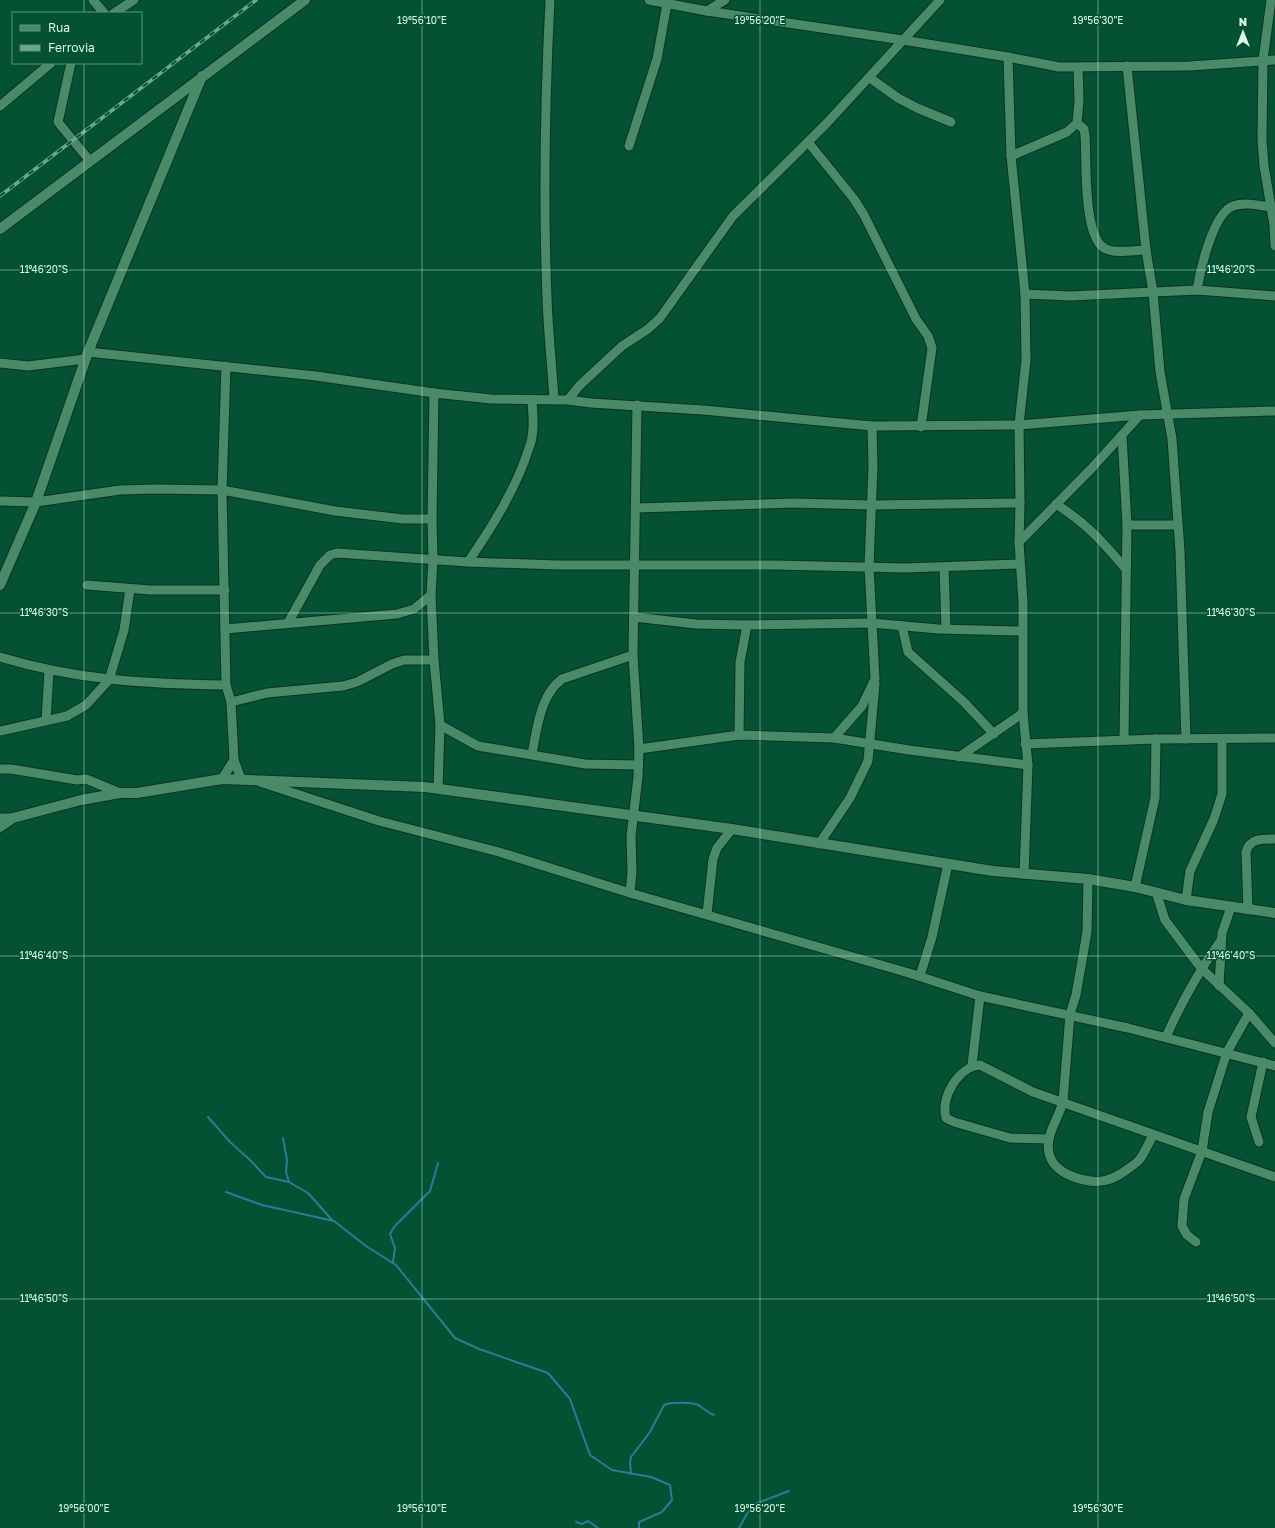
<svg xmlns="http://www.w3.org/2000/svg" width="1275" height="1528" font-family="'Golos Text',sans-serif">
  <style>
    .lines { fill: none; stroke-linecap: round; stroke-linejoin: round }
    .stream { stroke: #297d95; stroke-width: 2 }
    .minor-casing { stroke: #0f3222; stroke-width: 11 }
    .tertiary-casing { stroke: #0f3222; stroke-width: 12 }
    .minor { stroke: #498a69; stroke-width: 9 }
    .tertiary { stroke: #498a69; stroke-width: 10 }
    .rail-casing { stroke: #6fa68e; stroke-width: 3.5 }
    .rail { stroke: #045134; stroke-width: 2; stroke-dasharray: 6; stroke-linecap: butt }
    .ticks { fill: none; stroke: #dafbe8; stroke-width: 1; stroke-opacity: 0.45 }
    .ticks-label { font-size: 10px; text-anchor: middle; fill: #dafbe8; stroke: #045134; stroke-width: 3; stroke-linejoin: round; paint-order: stroke }
  </style>
  <rect width="100%" height="100%" fill="#045134"/>
  <g class="lines">
    <g class="stream">
      <path d="M208,1117l22,25 20,18 16,17 23,5 19,11 25,28"/>
      <path d="M283,1138l4,22 -1,12 3,10"/>
      <path d="M226,1192l36,13 72,16 32,25 30,19 59,73 24,11 69,24 22,26 20,56 22,15 39,7 19,8 2,15 -10,12 -23,10v6"/>
      <path d="M393,1262l2,-14 -5,-14 4,-7 36,-36 8,-28"/>
      <path d="M631,1474l-1,-11 1,-6 19,-25 14,-27c6,-3 28,-3 34,0 6,3 8,7 16,10"/>
      <path d="M576,1522l6,2 6,-3 10,7"/>
      <path d="M739,1528l13,-23 37,-14"/>
    </g>
    <defs>
      <g id="minor">
        <path d="M93,0l11,13"/>
        <path d="M550,0c-5,99 -7,198 -3,297 1,34 5,68 7,103"/>
        <path d="M649,0l58,11 18,-11"/>
        <path d="M1271,0l-8,60 -1,79 2,27 10,59 1,21"/>
        <path d="M707,11l196,29 105,17 51,10 131,-1 85,-6"/>
        <path d="M114,13l20,-13"/>
        <path d="M1008,57l3,99 14,138 1,66 -7,65 1,78 -1,39 4,60v111l5,52 -4,109"/>
        <path d="M71,63l-13,59 32,39"/>
        <path d="M1127,66l19,184 7,42 7,80 12,67 8,112 6,188"/>
        <path d="M870,78l28,20 19,10 34,14"/>
        <path d="M0,106l51,-43"/>
        <path d="M1077,123l7,6 1,6c2,22 -3,104 21,114 11,5 28,1 40,1"/>
        <path d="M808,142l46,57 10,16 52,104 12,17 4,12 -11,79"/>
        <path d="M629,146l28,-87 10,-55"/>
        <path d="M1011,156l56,-24 10,-9 2,-22 -1,-33"/>
        <path d="M1197,290c3,-19 16,-77 36,-84 11,-4 25,-1 37,1"/>
        <path d="M1025,294l45,2 127,-6 78,6"/>
        <path d="M88,352l228,24 118,17 57,6 77,1 23,3 112,7 169,16 147,-1 121,-10 135,-4"/>
        <path d="M0,363l28,3 57,-7"/>
        <path d="M226,366l-4,124 4,195 5,17 3,58 7,19"/>
        <path d="M434,393l-2,127 1,39 -2,36 3,65 6,65 -2,64"/>
        <path d="M568,400l11,-14 43,-40 26,-17 12,-11 73,-102 93,-92 114,-124"/>
        <path d="M1122,435l5,90 -3,215"/>
        <path d="M0,501l36,1 84,-12 35,-1 67,1 113,21 68,8h29"/>
        <path d="M1056,504c31,20 45,36 69,64"/>
        <path d="M637,508l157,-5 77,2 149,-2"/>
        <path d="M1127,525h51"/>
        <path d="M1019,542l72,-73 49,-54"/>
        <path d="M468,562c24,-35 48,-73 61,-114 6,-15 4,-32 3,-48"/>
        <path d="M944,567l2,61"/>
        <path d="M87,585l63,5h75"/>
        <path d="M634,617l62,7 51,1 124,-2 67,6 85,2"/>
        <path d="M288,623l32,-58 10,-10 7,-2 131,9 89,3h217l131,3 115,-4"/>
        <path d="M902,626l6,26 56,50 30,32"/>
        <path d="M225,629l172,-15 17,-5 17,-14"/>
        <path d="M0,657c76,23 147,27 226,28"/>
        <path d="M231,702l36,-9 76,-7 14,-4 35,-18 12,-4h30"/>
        <path d="M46,721l3,-50"/>
        <path d="M440,725l38,21 107,18 53,1"/>
        <path d="M0,731l67,-15 19,-11 23,-25 15,-50 6,-41"/>
        <path d="M739,735l1,-73 7,-37"/>
        <path d="M834,738l75,12 119,15"/>
        <path d="M1025,744l131,-5 119,-1"/>
        <path d="M639,749l100,-14 95,3 28,-32 13,-27 -6,-113 4,-99 -1,-41"/>
        <path d="M532,754c5,-25 8,-59 30,-75l71,-24"/>
        <path d="M959,757l64,-44"/>
        <path d="M0,769h11l66,11 9,-1 34,14"/>
        <path d="M222,779l12,-19"/>
        <path d="M260,782l119,39 120,31 131,41 279,80 71,23 148,32 147,38"/>
        <path d="M0,818h13"/>
        <path d="M819,844l31,-46 18,-37 7,-77"/>
        <path d="M1088,879l-1,53 -11,63 -6,19 -7,87c-4,18 -18,33 -14,52 2,11 12,19 22,23 21,8 36,8 54,-5 5,-4 11,-7 15,-12 5,-7 9,-16 13,-24"/>
        <path d="M1135,887l20,-89 1,-59"/>
        <path d="M1156,892l9,28 36,48 48,45 26,30"/>
        <path d="M630,893l2,-21 -1,-36 7,-59 1,-28 -6,-94 4,-250"/>
        <path d="M1186,900l4,-29 24,-52 8,-25v-55"/>
        <path d="M1248,910l-2,-58c4,-14 16,-13 29,-13"/>
        <path d="M707,914l6,-55 4,-11 15,-19"/>
        <path d="M920,976l12,-39 16,-73"/>
        <path d="M1219,986l3,-53 9,-26"/>
        <path d="M1166,1037c15,-34 33,-66 55,-97"/>
        <path d="M972,1065l8,-69"/>
        <path d="M1048,1139l-38,-1 -56,-16 -8,-4c-6,-20 12,-51 34,-53l53,27 242,85"/>
        <path d="M1259,1142l-8,-25 12,-55"/>
        <path d="M1196,1242l-9,-7 -5,-9 2,-27 18,-48 6,-39 19,-60 22,-39"/>
      </g>
      <g id="tertiary">
        <path d="M0,229l305,-229"/>
        <path d="M0,585l36,-83 52,-150 114,-276"/>
        <path d="M0,827l13,-9 68,-18 39,-7h17l85,-14 203,8 307,42 261,42 95,8 47,8 51,13 89,13"/>
      </g>
    </defs>
    <use href="#minor" class="minor-casing"/>
    <use href="#tertiary" class="tertiary-casing"/>
    <use href="#minor" class="minor"/>
    <use href="#tertiary" class="tertiary"/>
    <defs>
      <path id="rail" d="M0,196l256,-196"/>
    </defs>
    <use href="#rail" class="rail-casing"/>
    <use href="#rail" class="rail"/>
  </g>
  <path class="ticks" d="M84,0v13M422,0v1528M760,0v1528M1098,0v1528M84,63v1465M0,270h1275M0,613h1275M0,956h1275M0,1299h1275"/>
  <g class="ticks-label">
    <text x="422" y="24">19°56'10"E</text>
    <text x="760" y="24">19°56'20"E</text>
    <text x="1098" y="24">19°56'30"E</text>
    <text x="44" y="273">11°46'20"S</text>
    <text x="1231" y="273">11°46'20"S</text>
    <text x="44" y="616">11°46'30"S</text>
    <text x="1231" y="616">11°46'30"S</text>
    <text x="44" y="959">11°46'40"S</text>
    <text x="1231" y="959">11°46'40"S</text>
    <text x="44" y="1302">11°46'50"S</text>
    <text x="1231" y="1302">11°46'50"S</text>
    <text x="84" y="1512">19°56'00"E</text>
    <text x="422" y="1512">19°56'10"E</text>
    <text x="760" y="1512">19°56'20"E</text>
    <text x="1098" y="1512">19°56'30"E</text>
  </g>
  <rect x="12" y="12" width="130" height="52" fill="#045134" stroke="#5a957c"/>
  <rect x="20" y="25" width="20" height="6" fill="#498a69" stroke="#5a957c"/>
  <text x="48" y="32" font-size="12" fill="#dafbe8">Rua</text>
  <rect x="20" y="45" width="20" height="6" fill="#6fa68e" stroke="#5a957c"/>
  <text x="48" y="52" font-size="12" fill="#dafbe8">Ferrovia</text>
  <g transform="translate(1243 32)" stroke="#045134" stroke-width="3" paint-order="stroke">
  <path d="M0-3L7 15L0 10L-7 15Z" fill="#dafbe8"/>
  <text y="-6" font-size="11" font-weight="bold" text-anchor="middle" fill="#dafbe8">N</text>
  </g>
</svg>
